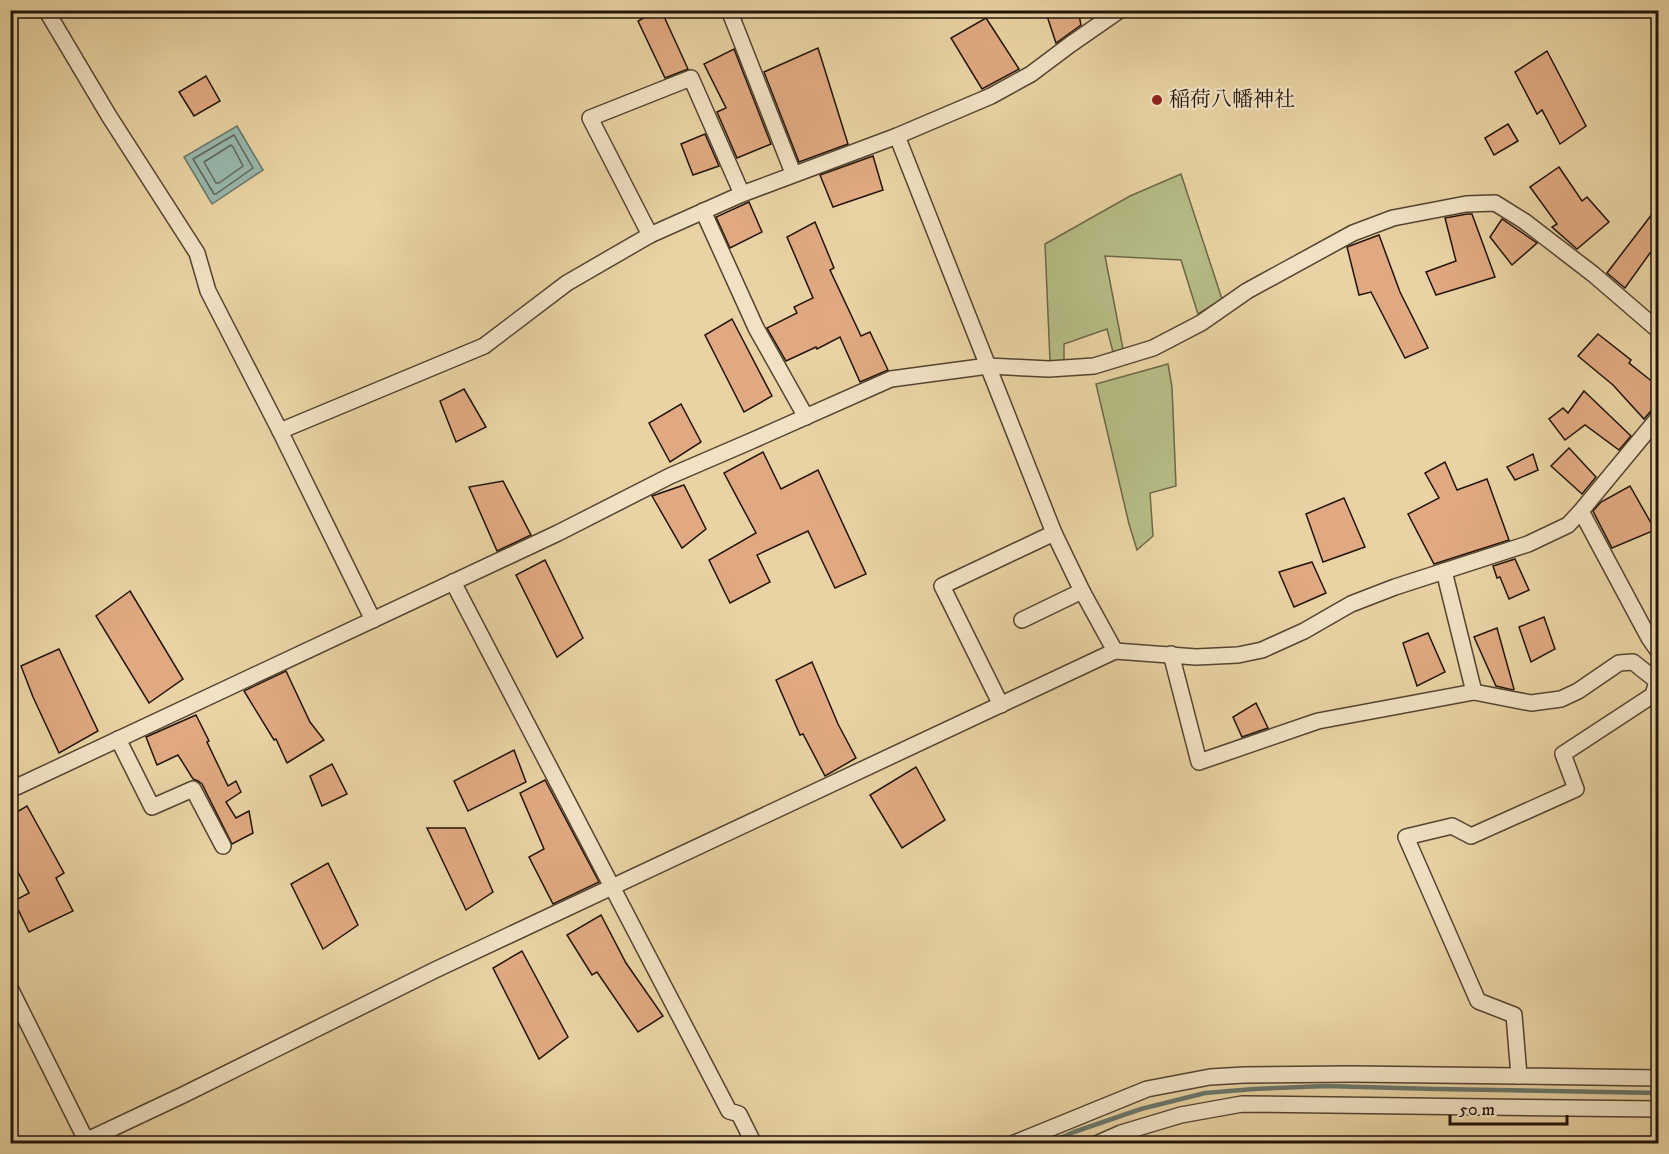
<svg xmlns="http://www.w3.org/2000/svg" width="1669" height="1154" font-family="'IM FELL DW Pica','Noto Serif JP',serif">
  <style>
    .green { fill: #b6bc86; stroke: #6c6848; stroke-width: 1.5 }
    .water { fill: #98b7ac; stroke: #69766b; stroke-width: 1.5 }
    .lines { fill: none; stroke-linecap: round; stroke-linejoin: round }
    .shore { stroke: #5d665a; stroke-width: 1.5 }
    .stream { stroke: #69766b; stroke-width: 4.5 }
    .building { fill: #e0a981; stroke: #221409; stroke-width: 1.5 }
    .minor-casing { stroke: #544430; stroke-width: 18 }
    .minor { stroke: #f1e2c4; stroke-width: 15 }
    .poi-dot { fill: #8f2418; stroke: #f1e2c4; stroke-width: 2 }
    .labels { text-anchor: middle; dominant-baseline: central; stroke-width: 4.5; stroke-linejoin: round; paint-order: stroke }
    .poi-label { font-size: 21px; fill: #221409; stroke: #f1e2c4; text-anchor: start }
  </style>
  <rect width="100%" height="100%" fill="#e9d3a4"/>
  <filter id="stains"><feTurbulence type="fractalNoise" baseFrequency=".00333" numOctaves="4"/><feColorMatrix values="0 0 0 0 .2 0 0 0 0 .09 0 0 0 0 .02 0 0 0 .5 -.17"/></filter>
  <radialGradient id="worn" r=".72"><stop offset=".6" stop-color="#630" stop-opacity="0"/><stop offset="1" stop-color="#630" stop-opacity=".3"/></radialGradient>
  <g class="green">
    <path d="M1181,174l41,125 -24,15 -17,-54 -76,-4 18,93 -10,3 -6,-23 -43,15v18l-14,-1 -5,-117 85,-48z"/>
    <path d="M1168,364l4,23 4,99 -26,7 3,43 -16,14 -8,-26 -33,-140z"/>
  </g>
  <path class="water" d="M237,126l26,44 -51,34 -28,-47z"/>
  <g class="lines">
    <g class="shore">
      <path d="M234,135l19,33 -37,26h-2l-21,-35z"/>
      <path d="M231,145l2,2 10,19 -24,17h-3l-12,-21z"/>
    </g>
    <path class="stream" d="M1047,1144l27,-12 67,-23 64,-16 49,-4 72,-3 110,3 222,4"/>
  </g>
  <g class="building">
    <path d="M658,10h3l27,59 -23,9 -27,-57z"/>
    <path d="M1045,10h33l3,15 -25,18z"/>
    <path d="M986,18l33,51 -37,20 -31,-51z"/>
    <path d="M818,48l30,96 -49,18 -35,-90z"/>
    <path d="M734,49l37,95 -34,14 -20,-46 9,-4 -22,-44z"/>
    <path d="M1547,51l39,75 -26,18 -18,-34 -5,4 -22,-42z"/>
    <path d="M206,76l14,25 -26,15 -15,-24z"/>
    <path d="M1508,124l10,17 -24,14 -9,-17z"/>
    <path d="M705,134l14,32 -26,9 -12,-31z"/>
    <path d="M873,156l10,34 -50,17 -13,-32z"/>
    <path d="M1559,167l23,34 5,-4 22,25 -32,27 -25,-22 5,-3 -27,-37z"/>
    <path d="M749,202l13,30 -32,16 -14,-31z"/>
    <path d="M1659,205v53l-9,-5 -25,35 -18,-15z"/>
    <path d="M1467,214h5l23,63 -59,18 -10,-23 30,-11 -11,-43z"/>
    <path d="M1502,219l35,24 -25,22 -22,-28z"/>
    <path d="M815,222l19,46 -4,2 31,66 9,-4 18,38 -28,12 -20,-45 -23,12 -1,-2 -30,14 -19,-33 30,-15 -3,-6 19,-9 -26,-61z"/>
    <path d="M1379,235l21,57 28,56 -23,10 -34,-66 -12,3 -12,-48z"/>
    <path d="M732,319l40,77 -28,16 -39,-77z"/>
    <path d="M1598,334l33,26 -2,3 30,24v21l-8,3 -7,8 -31,-34 -35,-29z"/>
    <path d="M464,389l22,38 -30,15 -16,-41z"/>
    <path d="M1584,391l47,45 -12,14 -34,-25 -20,15 -16,-21 14,-11 5,5z"/>
    <path d="M681,404l20,38 -31,20 -21,-39z"/>
    <path d="M1569,448l27,29 -14,17 -31,-28z"/>
    <path d="M763,452l18,37 37,-19 48,104 -31,14 -27,-57 -51,24 13,27 -40,21 -21,-43 47,-27 -32,-60z"/>
    <path d="M1533,454l5,16 -23,10 -8,-13z"/>
    <path d="M1445,462l12,28 30,-11 22,61 -75,24 -26,-50 31,-16 -14,-25z"/>
    <path d="M503,481l28,54 -34,16 -28,-64z"/>
    <path d="M684,485l22,44 -24,19 -30,-52z"/>
    <path d="M1630,486l25,44 -43,18 -19,-37 8,-9z"/>
    <path d="M1344,498l21,49 -42,15 -17,-48z"/>
    <path d="M1515,559l14,31 -20,9 -9,-22 -3,1 -4,-12z"/>
    <path d="M545,560l38,78 -26,19 -41,-82z"/>
    <path d="M1312,562l14,31 -32,14 -15,-35z"/>
    <path d="M130,591l53,88 -34,24 -53,-87z"/>
    <path d="M1544,617l11,32 -24,13 -12,-35z"/>
    <path d="M1497,628l17,61 -1,1 -17,-4 -22,-49z"/>
    <path d="M1428,633l17,39 -28,14 -14,-43z"/>
    <path d="M59,649l39,82 -39,22 -26,-56 -12,-31z"/>
    <path d="M812,662l26,62 18,34 -31,18 -22,-42 -3,1 -24,-55z"/>
    <path d="M286,671l24,51 14,18 -37,23 -11,-24 -2,1 -30,-49z"/>
    <path d="M1256,703l12,25 -26,9 -9,-20z"/>
    <path d="M196,715l13,26 -2,1 21,44 8,-5 5,11 -15,10 10,16 13,-7 4,22 -21,11 -30,-60 -4,-3 -5,-2 -15,-24 -21,10 -11,-28z"/>
    <path d="M514,750l12,32 -58,29 -14,-30z"/>
    <path d="M332,764l15,30 -25,12 -12,-30z"/>
    <path d="M916,767l29,53 -43,28 -32,-53z"/>
    <path d="M545,780l54,102 -46,22 -24,-47 15,-8 -24,-56z"/>
    <path d="M27,806l37,67 -8,5 17,33 -44,21 -15,-31 15,-8 -19,-36v-41z"/>
    <path d="M427,828h38l28,64 -27,18z"/>
    <path d="M328,863l30,62 -35,24 -32,-65z"/>
    <path d="M601,915l25,48 37,53 -25,16 -41,-60 -5,3 -25,-40z"/>
    <path d="M522,951l46,86 -29,22 -46,-91z"/>
  </g>
  <g class="lines">
    <defs>
      <g id="minor">
        <path d="M46,10l63,106 88,137 11,38 72,140 93,189"/>
        <path d="M729,10l64,163"/>
        <path d="M897,136l157,397 28,58 33,60"/>
        <path d="M703,211l53,117 50,89"/>
        <path d="M650,235l-60,-117 101,-40 51,116"/>
        <path d="M1658,418l-77,93 68,127 9,13"/>
        <path d="M280,431l204,-85 83,-63 83,-48 92,-41 155,-58 94,-40 40,-22 40,-30 49,-34"/>
        <path d="M1444,571l30,121 57,11 30,-4 17,-8 41,-28 14,-1 24,19 1,-1"/>
        <path d="M453,582l276,529 10,3 15,30"/>
        <path d="M1022,620l60,-29"/>
        <path d="M1171,654l28,108 119,-41 156,-29"/>
        <path d="M1657,681l-4,14 -90,59 13,35 -105,47 -19,-10 -46,11 72,164 36,14 5,61 139,2"/>
        <path d="M1001,705l-59,-119 112,-53"/>
        <path d="M118,739l34,68 41,-18 30,57"/>
        <path d="M10,790l548,-257 112,-57 79,-34 142,-63 97,-13 61,3 45,-3 59,-18 48,-25 46,-32 106,-58 40,-15 73,-14 29,-1 29,18 69,53 65,56"/>
        <path d="M10,988l76,152"/>
        <path d="M79,1144l104,-49 252,-125 680,-319 81,6 42,-2 24,-5 42,-19 47,-27 44,-17 133,-43 40,-19 13,-14"/>
        <path d="M1012,1144l135,-55 63,-12 34,-2 108,-1 167,2"/>
        <path d="M1096,1144l25,-11 60,-18 61,-11 416,5"/>
      </g>
    </defs>
    <use href="#minor" class="minor-casing"/>
    <use href="#minor" class="minor"/>
  </g>
  <circle class="poi-dot" cx="1157" cy="100" r="6"/>
  <g class="labels">
    <g class="poi-label">
      <text x="1169" y="100">稲荷八幡神社</text>
    </g>
  </g>
  <rect width="1669" height="1154" fill="none" stroke="#e9d3a4" stroke-width="36"/>
  <rect x="12" y="12" width="1645" height="1130" fill="none" stroke="#221409" stroke-width="3"/>
  <rect x="18" y="18" width="1633" height="1118" fill="none" stroke="#221409" stroke-width="1.5"/>
  <path d="M1450 1115v9h117v-9" fill="none" stroke="#221409" stroke-width="3"/>
  <text x="1459" y="1115" font-size="18" fill="#221409" stroke="#f1e2c4" stroke-width="4.5" paint-order="stroke">50 m</text>
  <rect width="100%" height="100%" filter="url(#stains)"/>
  <rect width="100%" height="100%" fill="url(#worn)"/>
</svg>
